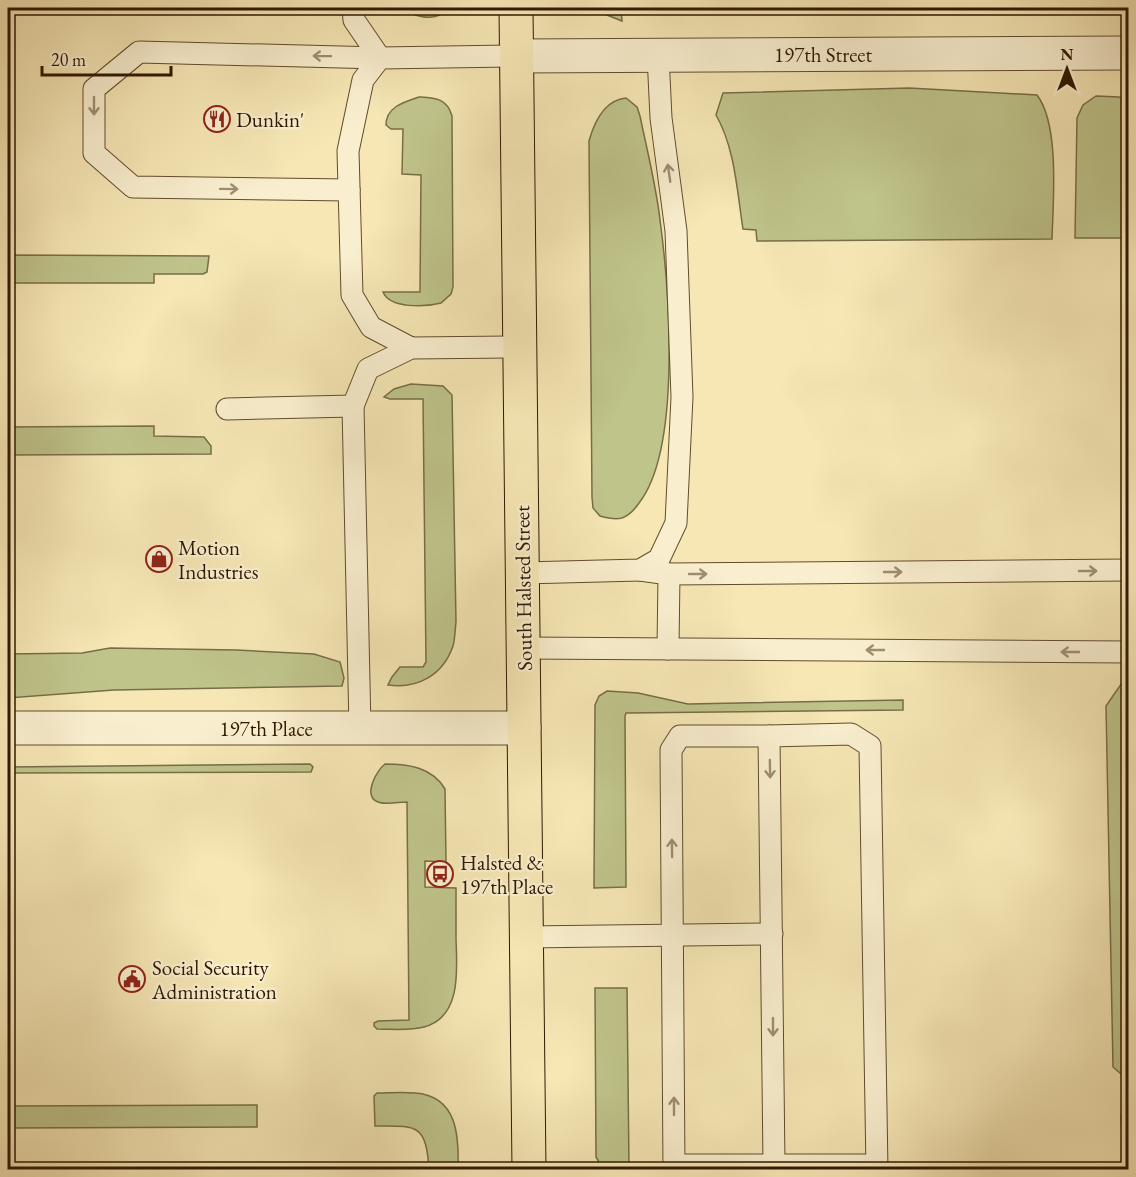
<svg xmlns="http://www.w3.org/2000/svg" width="1136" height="1177" font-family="'EB Garamond',serif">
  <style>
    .green { fill: #bfc48b; stroke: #776e46; stroke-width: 1.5 }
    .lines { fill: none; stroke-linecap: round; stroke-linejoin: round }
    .service-casing { stroke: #614c2d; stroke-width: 23 }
    .minor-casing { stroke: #614c2d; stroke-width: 35 }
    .primary-casing { stroke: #2f1800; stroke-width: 35 }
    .service { stroke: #f9efcf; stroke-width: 21 }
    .minor { stroke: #f9efcf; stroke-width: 33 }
    .primary { stroke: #f6e7b5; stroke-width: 33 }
    .oneway { stroke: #9e8e72 }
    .labels { text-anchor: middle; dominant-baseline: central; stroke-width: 4.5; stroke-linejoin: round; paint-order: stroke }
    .street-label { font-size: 21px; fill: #2f1800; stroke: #f9efcf }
    .poi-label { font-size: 21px; fill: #2f1800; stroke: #f9efcf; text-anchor: start }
  </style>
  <rect width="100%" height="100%" fill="#f6e7b5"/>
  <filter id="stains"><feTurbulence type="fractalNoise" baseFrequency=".00333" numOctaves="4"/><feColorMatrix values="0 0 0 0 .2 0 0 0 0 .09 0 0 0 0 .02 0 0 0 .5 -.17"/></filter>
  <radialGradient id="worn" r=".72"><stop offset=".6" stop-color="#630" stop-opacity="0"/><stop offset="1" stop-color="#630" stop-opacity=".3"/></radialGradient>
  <g class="green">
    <path d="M413,8h35c-9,11 -22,11 -35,6z"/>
    <path d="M601,8h20l1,13 -15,-6z"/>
    <path d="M909,88l128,7c23,30 16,107 15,144l-295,2 -1,-11 -13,-1c-6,-38 -8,-81 -27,-114l7,-22z"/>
    <path d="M1096,96l23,1 9,6v135h-53l2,-120 6,-13z"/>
    <path d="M419,97c16,1 28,1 33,19l1,171 -2,7 -10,9c-15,4 -51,6 -58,-11h37l1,-117 -19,-1 1,-45h-12l-5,-4c0,-18 18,-23 33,-28z"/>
    <path d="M626,98l11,9 3,9c7,34 16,69 20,104 9,67 22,228 -21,283 -4,6 -9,12 -17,15 -7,2 -15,0 -22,-2l-7,-8 -1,-11 -3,-356c5,-18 15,-41 37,-43z"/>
    <path d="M8,255l201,1 -2,16 -4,2h-49v9h-146z"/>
    <path d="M411,384l32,2 9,9 4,227c-1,8 -1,17 -3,24 -10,29 -35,43 -65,39l4,-8 8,-10h23l3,-5 -3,-263h-33l-6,-2 10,-8z"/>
    <path d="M154,426v10l50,1 7,9v8l-203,1v-28z"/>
    <path d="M110,648l127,2 77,4 26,8 4,16 -2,8 -228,4 -106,8v-44l74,-1z"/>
    <path d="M1126,677h2v403l-15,-13 -7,-361z"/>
    <path d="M607,691l31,2 50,11 215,-4v10l-277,3 -1,3 1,171 -32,1 1,-183 4,-9z"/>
    <path d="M310,764l3,3 -2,5 -303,1v-6z"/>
    <path d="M385,764c23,0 47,3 60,25l1,73 -21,-1v26l31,1c0,17 0,34 0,51 1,30 6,78 -32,88 -15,4 -32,2 -47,2l-3,-3v-3l4,-2 31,-1 -2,-218c-8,0 -22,3 -29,0 -16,-6 -1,-32 7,-38z"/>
    <path d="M595,988h32l2,177 16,-2 9,6h-51l-7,-12z"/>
    <path d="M377,1093c12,0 25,-1 38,0 43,3 44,44 43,76h-29c-3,-46 -13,-43 -54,-43l-1,-30z"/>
    <path d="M257,1105v22l-249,1v-20l5,-2z"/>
    <path d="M1121,1116l7,1v52h-3z"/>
  </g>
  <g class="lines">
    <defs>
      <g id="service">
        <path d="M353,8l1,12 26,38"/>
        <path d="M349,190l-216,-3 -39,-34v-64l45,-37 241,6"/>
        <path d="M411,348l-40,-21 -19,-32 -4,-144 15,-71 17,-22 137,-2"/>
        <path d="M353,406l7,322"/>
        <path d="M227,409l126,-3 15,-37 43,-21 109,-1"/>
        <path d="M640,570l29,4 459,-4"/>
        <path d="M523,573l117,-3 19,-11 17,-36 6,-126 -6,-166 -15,-113 -3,-63"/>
        <path d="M523,648l605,4"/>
        <path d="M668,649l1,-75"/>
        <path d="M769,736l82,-2 19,12 7,424"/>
        <path d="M526,937l246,-3"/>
        <path d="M674,1165h203"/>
        <path d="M674,1170l-3,-420 9,-14h89l5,429"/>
      </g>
      <g id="minor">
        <path d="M517,56l611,-3"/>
        <path d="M8,728h516"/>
      </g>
      <path id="primary" d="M516,8l13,1162"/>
    </defs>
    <use href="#service" class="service-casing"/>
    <use href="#minor" class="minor-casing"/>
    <use href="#primary" class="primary-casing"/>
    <use href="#service" class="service"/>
    <use href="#minor" class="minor"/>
    <use href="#primary" class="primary"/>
  </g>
  <defs><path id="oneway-shaft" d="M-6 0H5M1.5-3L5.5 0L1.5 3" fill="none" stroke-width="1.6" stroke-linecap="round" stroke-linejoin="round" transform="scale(1.5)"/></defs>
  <g class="oneway">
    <use href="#oneway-shaft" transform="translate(322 56) rotate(-179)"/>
    <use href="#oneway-shaft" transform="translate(94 106) rotate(90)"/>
    <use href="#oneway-shaft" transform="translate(669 173) rotate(-98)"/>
    <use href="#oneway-shaft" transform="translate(229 189) rotate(1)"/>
    <use href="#oneway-shaft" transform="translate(1088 571)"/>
    <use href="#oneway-shaft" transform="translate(893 572)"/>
    <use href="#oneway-shaft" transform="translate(698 574)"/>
    <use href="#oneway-shaft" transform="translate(875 650) rotate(-180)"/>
    <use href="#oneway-shaft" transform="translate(1070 652) rotate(-180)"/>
    <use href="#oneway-shaft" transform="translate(770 769) rotate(89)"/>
    <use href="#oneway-shaft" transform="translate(672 848) rotate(-91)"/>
    <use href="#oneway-shaft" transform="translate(773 1027) rotate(90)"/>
    <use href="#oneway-shaft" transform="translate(674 1106) rotate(-90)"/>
  </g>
  <defs>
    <symbol id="restaurant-ring" viewBox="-11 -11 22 22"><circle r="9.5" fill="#f9efcf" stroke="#8f2418" stroke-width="1.5"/><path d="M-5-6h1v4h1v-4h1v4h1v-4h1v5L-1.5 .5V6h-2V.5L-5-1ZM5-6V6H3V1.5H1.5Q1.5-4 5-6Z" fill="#8f2418"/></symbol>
    <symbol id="shop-ring" viewBox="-11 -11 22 22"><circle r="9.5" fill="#f9efcf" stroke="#8f2418" stroke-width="1.5"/><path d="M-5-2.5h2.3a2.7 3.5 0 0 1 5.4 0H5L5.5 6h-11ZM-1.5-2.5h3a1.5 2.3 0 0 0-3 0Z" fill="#8f2418"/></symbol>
    <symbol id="bus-ring" viewBox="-11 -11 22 22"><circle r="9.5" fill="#f9efcf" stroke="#8f2418" stroke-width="1.5"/><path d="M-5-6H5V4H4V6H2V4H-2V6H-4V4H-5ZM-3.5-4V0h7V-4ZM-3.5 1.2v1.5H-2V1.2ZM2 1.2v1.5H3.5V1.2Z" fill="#8f2418"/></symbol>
    <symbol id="civic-ring" viewBox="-11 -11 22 22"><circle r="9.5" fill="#f9efcf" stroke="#8f2418" stroke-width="1.5"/><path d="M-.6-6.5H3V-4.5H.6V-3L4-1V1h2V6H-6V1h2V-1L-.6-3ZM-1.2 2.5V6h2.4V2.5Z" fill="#8f2418"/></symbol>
  </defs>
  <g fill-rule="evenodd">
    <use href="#restaurant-ring" x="202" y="104" width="30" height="30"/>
    <use href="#shop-ring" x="144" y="544" width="30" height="30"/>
    <use href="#bus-ring" x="425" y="859" width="30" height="30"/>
    <use href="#civic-ring" x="117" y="964" width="30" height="30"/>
  </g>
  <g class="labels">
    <g class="street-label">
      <text x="823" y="54">197th Street</text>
      <text transform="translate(523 588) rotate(-91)">South Halsted Street</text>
      <text x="266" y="728">197th Place</text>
    </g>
    <g class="poi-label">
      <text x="236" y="119">Dunkin'</text>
      <text x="178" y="547">Motion<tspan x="178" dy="24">Industries</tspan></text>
      <text x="460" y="862">Halsted &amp;<tspan x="460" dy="24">197th Place</tspan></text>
      <text x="152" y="967">Social Security<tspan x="152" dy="24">Administration</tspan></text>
    </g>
  </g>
  <rect width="1136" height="1177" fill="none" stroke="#f6e7b5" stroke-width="30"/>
  <rect x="9" y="9" width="1118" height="1159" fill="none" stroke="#2f1800" stroke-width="3"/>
  <rect x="15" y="15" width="1106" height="1147" fill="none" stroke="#2f1800" stroke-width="1.5"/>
  <g transform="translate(1067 69)" stroke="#f9efcf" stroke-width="4.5" paint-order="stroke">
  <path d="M0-4.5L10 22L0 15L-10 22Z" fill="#2f1800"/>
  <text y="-9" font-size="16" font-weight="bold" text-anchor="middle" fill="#2f1800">N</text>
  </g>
  <path d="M42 66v9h129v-9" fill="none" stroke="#2f1800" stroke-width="3"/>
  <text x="51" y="66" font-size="18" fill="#2f1800" stroke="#f9efcf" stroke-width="4.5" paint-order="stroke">20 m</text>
  <rect width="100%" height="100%" filter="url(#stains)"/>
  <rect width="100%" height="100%" fill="url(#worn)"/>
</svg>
